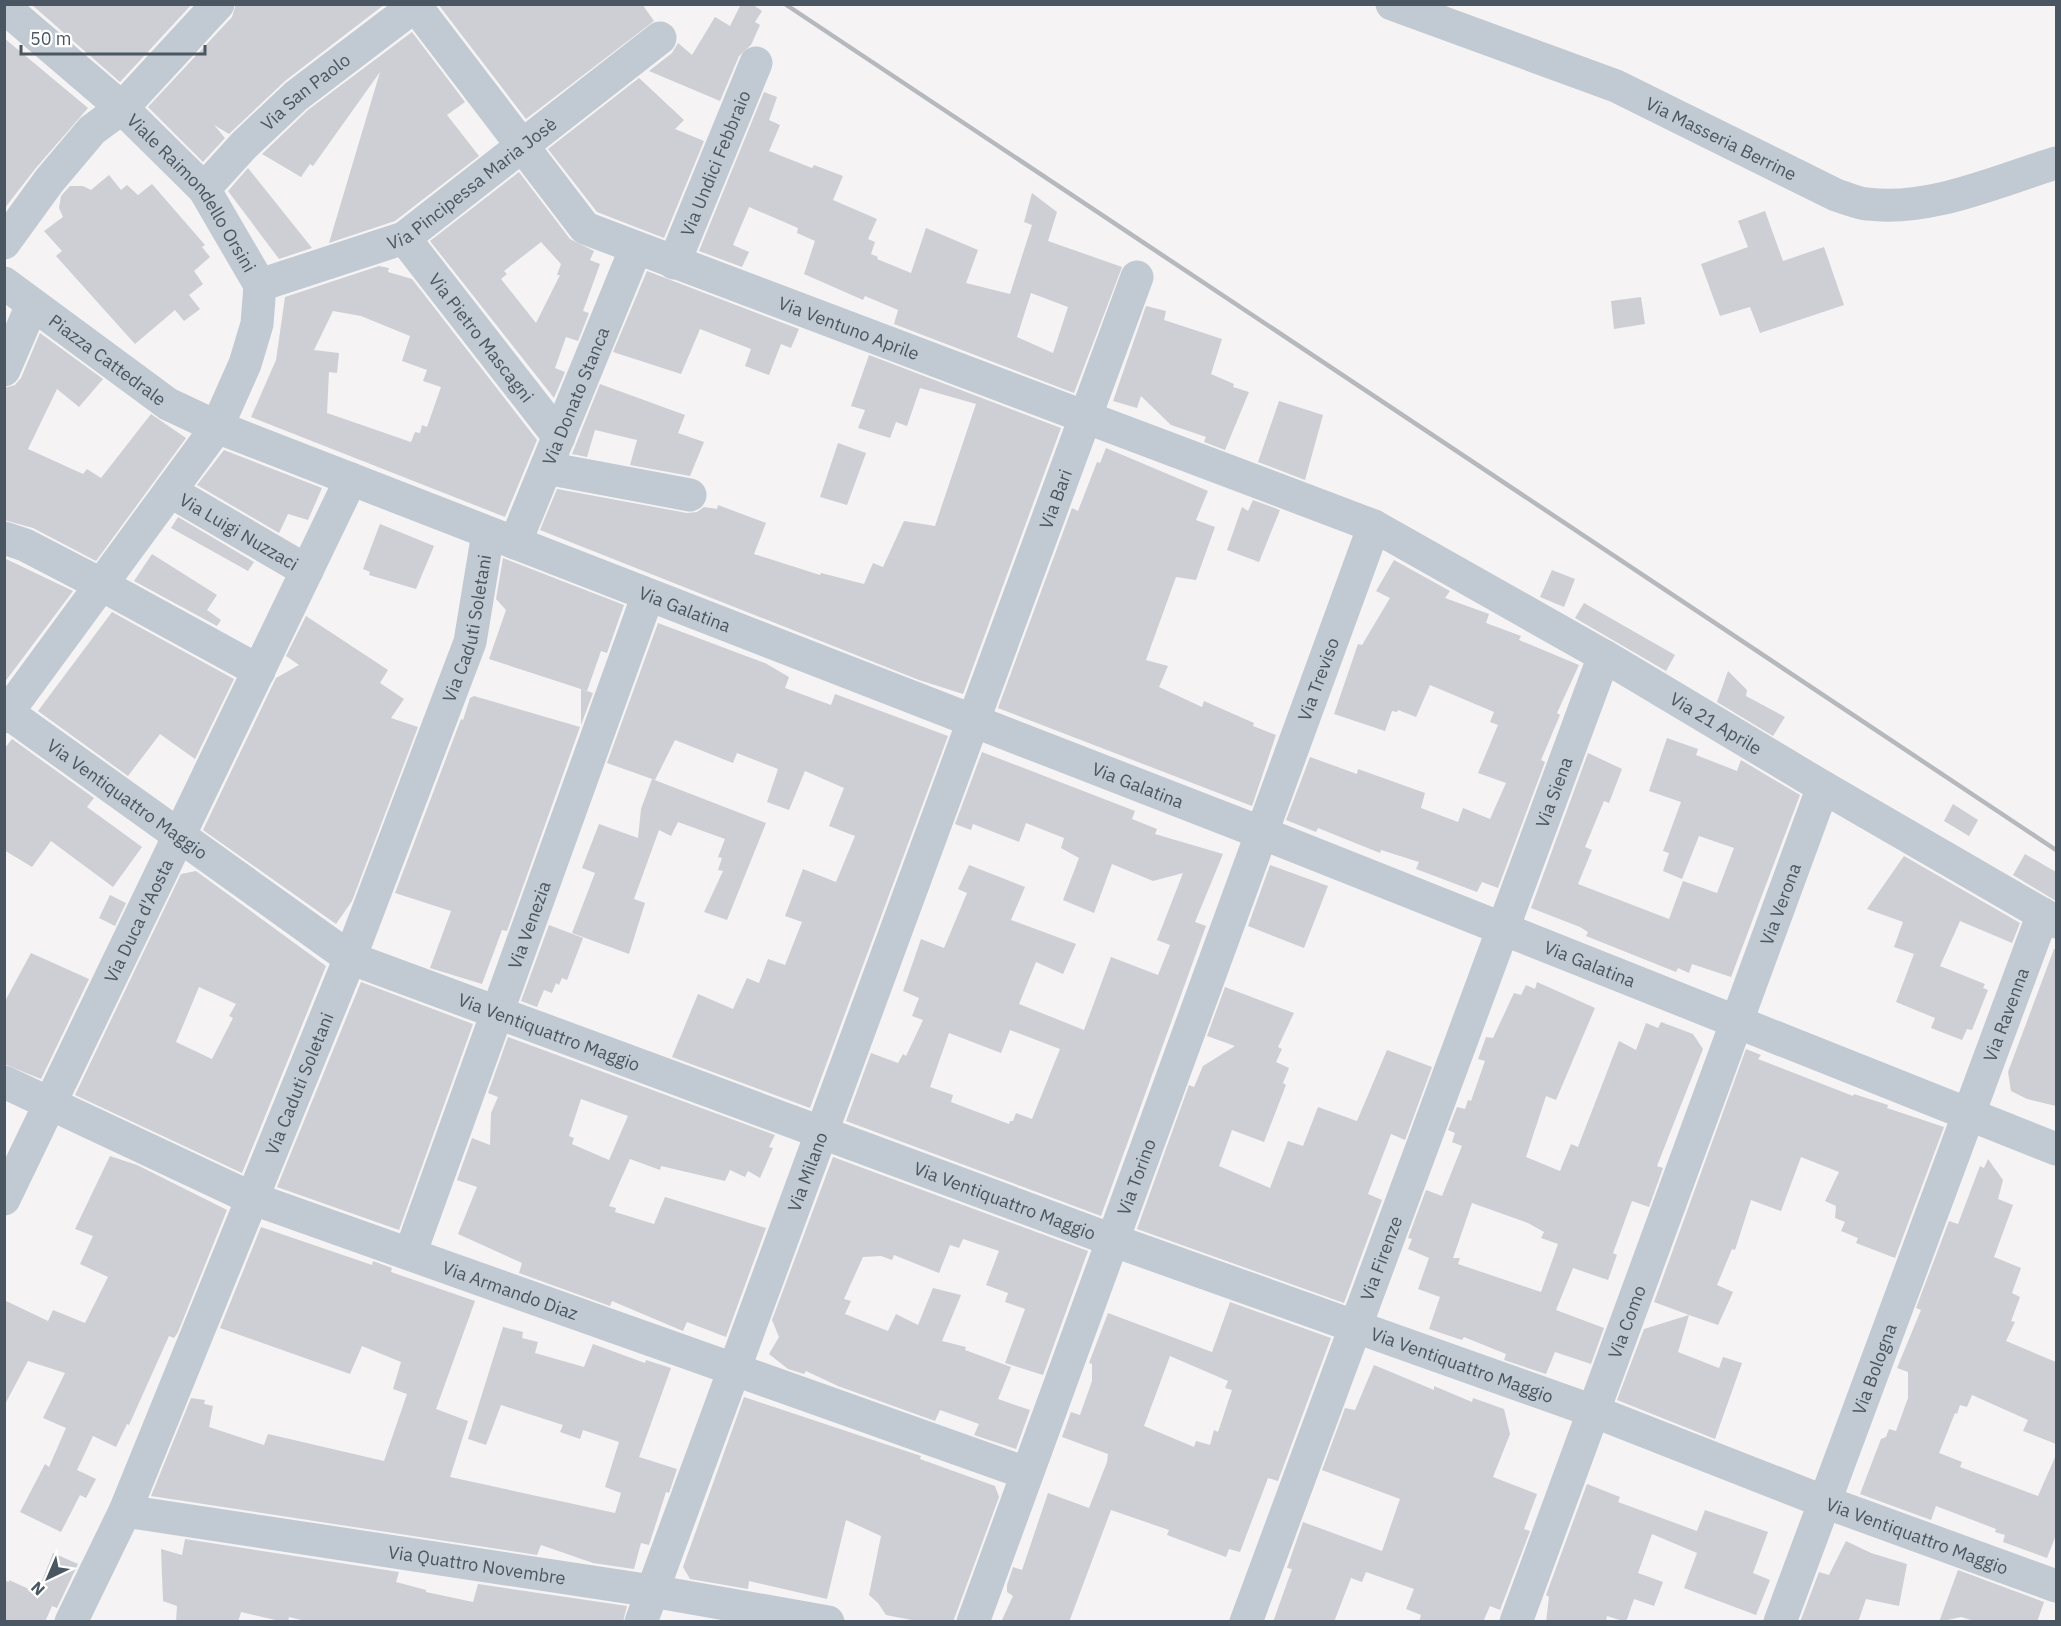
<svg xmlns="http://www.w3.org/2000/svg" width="2061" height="1626" font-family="'IBM Plex Sans',sans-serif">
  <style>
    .building { fill: #cdcfd5; fill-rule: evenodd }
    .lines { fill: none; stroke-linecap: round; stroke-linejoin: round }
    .minor { stroke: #c1cad2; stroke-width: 33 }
    .rail { stroke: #b5b8bd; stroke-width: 4.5 }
    .labels { text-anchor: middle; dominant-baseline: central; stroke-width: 4.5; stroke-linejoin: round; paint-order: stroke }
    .street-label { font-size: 18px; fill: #4a5661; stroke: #fff }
  </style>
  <rect width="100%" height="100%" fill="#f5f3f3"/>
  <g class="building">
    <path d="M31,4h161l-72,78z"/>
    <path d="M236,4h149l-100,77 -56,53 -15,-9 11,13 -22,24 -55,-55 84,-90z"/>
    <path d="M438,4h204l12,17 -128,98z"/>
    <path d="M741,4h11l10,7 -7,11 5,3 -9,20 -12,11 -19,45 -71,-30 23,-18 6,-10 14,12 23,-38 15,9z"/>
    <path d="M412,32l53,70 -18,13 32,41 -84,65 -66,22 51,-171 -67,94 -3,-2 -9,13 -39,-23 46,-44z"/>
    <path d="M4,38l84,70 -53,61 -31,40z"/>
    <path d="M639,78l45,42 -9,9 29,12 -40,97 -67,-26 -49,-63z"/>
    <path d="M764,92l13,5 -8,23 11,5 -11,26 43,17 2,-3 29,11 -10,24 44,19 -9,20 7,3 -4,12 7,3 -1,2 34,14 15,-45 52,22 -12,33 44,11 22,-69 -8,-3 8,-29 25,19 -9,29 74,26 -48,126 -180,-69 4,-14 -33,-14 -2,4 -59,-26 11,-33 -18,-8 1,-5 -49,-21 -16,38 16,7 -7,15 -43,-16zM1031,293l37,14 -15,46 -36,-16z"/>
    <path d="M248,168l64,80 -33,11 -51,-68z"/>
    <path d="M519,172l51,67 24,12 -4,9 10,4 -17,47 6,2 -11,28 -12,-4 -11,31 10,4 -11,26 -124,-157zM541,242l20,22 -4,11h3l-24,48 -35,-44 6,-5 -3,-3z"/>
    <path d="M109,175l12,15 6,-5 11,10 14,-11 53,61 -3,2 8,10 -16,14 9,13 -14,11 11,14 -16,12 -9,-11 -40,34 -79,-88 6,-5 -18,-20 19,-14 -4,-9 2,-12 9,-10h13l8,4z"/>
    <path d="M1765,211l18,50 41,-14 20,58 -84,28 -10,-26 -30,9 -19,-52 47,-17 -10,-26z"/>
    <path d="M379,266l10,2 -1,4 24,7 125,161 -32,77 -254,-100 25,-57 9,-63zM333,311l28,5 49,20 -8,25 25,9 -4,11 18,6 -14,40 -5,-2 -2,8 -5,-1 -4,10 -84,-29 2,-41 8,1 2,-20 -25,-3z"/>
    <path d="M647,271l152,58 -8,19 -10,-4 -12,31 -24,-9 6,-17 -51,-20 -19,45 -68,-22z"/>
    <path d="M1641,297l4,27 -31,5 -3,-28z"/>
    <path d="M1146,306l20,5 -2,9 58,19 -11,35 23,10 -1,3 16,5 -24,58 -21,-8 2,-5 -35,-12 -30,-29 -4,12 -24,-7z"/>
    <path d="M40,333l63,46 -24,28 -22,-18 -29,60 55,25 4,-5 14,9 50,-64 35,24 -90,123 -63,-33 -29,-8v-132l11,-3 6,-7z"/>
    <path d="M869,355l192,73 -98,266 -44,-14 -379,-150 17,-41 130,24 10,-1 7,-5 13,2 1,-4 48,18 -12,31 66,21 1,-2 43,11 9,-21 10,4 21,-46 31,5 41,-122 -56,-16 -13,38 -11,-4 -6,16 -32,-10 7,-18 -14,-4z"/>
    <path d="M600,384l85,31 -7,18 26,9 -14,34 -60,-11 7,-25 -42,-10 -8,27 -15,-3z"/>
    <path d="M1279,401l44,14 -18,65 -47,-18z"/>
    <path d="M838,443l28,10 -19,52 -27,-8z"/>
    <path d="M1106,448l102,43 -12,29 19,7 -19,53 -20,-3 -30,83 22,6 -9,21 43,20 2,-6 50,22 -1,3 23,9 -24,71 -254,-98 74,-200 6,3 19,-49 3,1z"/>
    <path d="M224,450l98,38 -14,32 -20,-6 -9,19 -82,-48z"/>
    <path d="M1253,500l27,10 -21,52 -32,-12 15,-43 6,4z"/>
    <path d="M178,517l76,45 -6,9 -77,-43z"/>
    <path d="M380,524l54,22 -18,43 -47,-14 1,-3 -7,-3z"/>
    <path d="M152,554l65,41 -10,15 14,10 -4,6 -83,-45z"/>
    <path d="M4,558l69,33 -69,92z"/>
    <path d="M503,558l121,47 -17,48 -6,-2 -14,40 -98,-32 17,-49 -10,-11z"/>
    <path d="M1394,560l56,31 -5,7 44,16 -3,9 35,13 -2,4 60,25 -22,48 3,2 -19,45 4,2 -47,126 -16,-6 -5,10 -61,-23 3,-7 -38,-12 -1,3 -62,-25 -2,4 -30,-12 24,-63 47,17 1,-5 67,24 -4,15 37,14 5,-14 27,11 16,-36 -28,-10 20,-48 -8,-3 4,-10 -64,-27 -14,32 -18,-7 -1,2 -5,-1 -7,20 -51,-17 24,-70 4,1 28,-47 -14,-7z"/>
    <path d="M1552,570l23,9 -11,28 -24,-10z"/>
    <path d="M1584,603l91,52 -9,16 -91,-53z"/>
    <path d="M112,612l122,67 -39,80 -35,-25 -32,42 -90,-65z"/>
    <path d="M306,616l82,54 -8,13 24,16 -13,19 27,9 -66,174 -16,23 -133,-94 73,-152 23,-13 -13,-9z"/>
    <path d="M658,623l107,40 24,14 -4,11 46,17 4,-11 113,42 -138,372 -138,-51 26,-63 35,15 14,-31 12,5 9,-24 17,6 17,-43 -17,-6 18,-47 33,13 19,-46 -26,-10 15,-38 -39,-17 -16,39 -22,-8 11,-33 -41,-16 -4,10 -58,-23 -20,40 -48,-17z"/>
    <path d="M1728,671l19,19 -1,6 39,21 -12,19 -56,-34z"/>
    <path d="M581,689l12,4 -12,32z"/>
    <path d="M474,696l106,31 -73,204 -5,-1 -20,54 -52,-16 21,-57 -56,-18 66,-174 2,1 7,-22z"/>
    <path d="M1667,738l31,11 -2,6 41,16 4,-11 59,35 -69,182 -39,-13 -3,9 -11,-5 -2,4 -90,-36 2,-4 -8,-5 -49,-19 57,-155 34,16 -13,34 -5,-2 -19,46 7,3 -14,34 91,35 14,-38 34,12 17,-45 -35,-12 -17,43 -19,-8 6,-18 -6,-2 18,-49 -32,-11z"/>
    <path d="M12,739l82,59 -7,9 55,40 -29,40 -62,-46 -19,26 -28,-17v-101z"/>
    <path d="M982,752l153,59 -3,8 25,10 -2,5 68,20 -28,68 11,4 -105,290 -255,-95 25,-68 27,10 5,-9 3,2 17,-36 -11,-4 7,-18 -16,-7 18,-52 23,9 23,-55 -9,-4 11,-24 56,22 -14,33 65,24 -13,30 -27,-12 -17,42 65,26 27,-73 47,18 12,-30 -13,-5 26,-67 -30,8 -41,-17 -18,49 -31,-13 16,-42 -18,-10 3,-10 -38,-15 -7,19 -46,-18 -2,6 -16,-6zM1010,1030l50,19 -28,70 -16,-6 -3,8h-3l-1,3 -58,-22 2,-7 -23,-8 19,-54 52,20z"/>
    <path d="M652,779l114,44 -39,97 -23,-8 19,-41 -5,-1 4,-12 -4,-1 7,-18 -47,-17 -7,14 -12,-6 -25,69 11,4 -16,51 -57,-21 23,-60 -13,-5 17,-44 39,14 3,-29z"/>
    <path d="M1953,804l25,16 -9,16 -25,-15z"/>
    <path d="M2025,854l31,18v29l-43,-26z"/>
    <path d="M1904,856l116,67 -8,20 -52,-22 -20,45 45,18 -2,4 5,2 -16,40 -5,-1 -5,11 -31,-12 4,-10 -39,-16 18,-48 -20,-7 9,-25 -36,-13z"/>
    <path d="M1270,865l58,21 -24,62 -56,-22z"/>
    <path d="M196,871l130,95 -84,207 -167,-78 106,-221zM199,987l37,17 -7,12 4,2 -21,41 -36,-17z"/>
    <path d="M110,895l16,8 -11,23 -16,-8z"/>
    <path d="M549,925l34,13 -16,42 -5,-2 -3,7 -3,-2 -4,10 -8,-3 -7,17 -16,-6z"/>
    <path d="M2054,949h2v157l-29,-7 -16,-8 -3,-19z"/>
    <path d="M31,953l58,26 -48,100 -37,-15v-61z"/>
    <path d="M361,982l112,42 -74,206 -122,-43z"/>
    <path d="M1537,982l58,26 -39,92 -10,-4 -20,61 34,14 11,-27 7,3 41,-106 17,9 10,-27 12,5 3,-6 32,12 10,15 -46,117 6,2 -14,39 -17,-6 -19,52 4,2 -9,25 -35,-12 -17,42 48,18 -13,36 -36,-12 -9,22 -42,-14 2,-6 -42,-17 -2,3 -33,-11 11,-32 -22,-8 11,-31 -21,-9 4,-10 -4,-1 18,-48 16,6 20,-50 -10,-4 3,-9 -7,-3 9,-23 8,2 3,-9 3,1 14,-40 -7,-2 8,-22 7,1 21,-45 7,2 5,-10 9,4zM1472,1203l56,20 16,9 -3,6 17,6 -17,48 -83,-28 2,-6h-7z"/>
    <path d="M1225,987l69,26 -16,34 4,2 -6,13 13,6 -6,15 3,2 -22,57 -32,-12 -13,36 51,22 18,-47 15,5 15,-39 39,14 30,-71 45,17 -27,73 -14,-6 -23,60 14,6 -38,103 -207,-74 52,-144 5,2 9,-21 32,-20 -28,-10z"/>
    <path d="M508,1037l267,98 -6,12 4,1 -13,30 -12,-7 -3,6 -15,-7 -5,11 -64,-15 -1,4 -30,-11 -21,47 7,2 -1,4 39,12 11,-27 101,31 -40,109 -39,-15 -4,9 -71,-30 -2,5 -91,-33 3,-10 -64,-29 19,-47 -20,-7 15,-42 18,7 1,-32 7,-16 -10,-4zM581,1099l47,17 -19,44 -37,-16 2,-6 -5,-2z"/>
    <path d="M1746,1049l15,6 -3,4 95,37 1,-2 34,11 -1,3 57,19 -49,131 -39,-15 2,-5 -17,-7 4,-9 -10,-4 1,-12 -11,-5 14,-29 -38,-15 -20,54 -30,-11 -16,50 -3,-1 -15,36 16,7 -9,20 -6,13 -29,-10 -11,37 41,16 4,-11 19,6 -27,76 -98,-39 27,-71 45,-14 -35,-13z"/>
    <path d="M110,1156l27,9 90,45 -49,122 -4,6 -5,-2 -40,89 -2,-1 -11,23 -23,-11 -16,34 19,9 -10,19 -6,-3 -19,37 -41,-20 25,-48 4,3 17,-39 -23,-10 22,-45 -37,-12 -24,45v-106l44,21 5,-11 32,13 23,-46 -28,-13 13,-28 -18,-7z"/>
    <path d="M833,1157l255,94 -45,124 -38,-12 20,-54 -20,-7 3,-9 -22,-8 13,-34 -36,-12 -4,9 -9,-3 -11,28 -45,-18 -2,5 -11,-4 -18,1 -19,42 7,2 -6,13 43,17 8,-17 22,11 15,-37 28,7 -19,46 24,6 -1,3 46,17 -13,32 32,11 -14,39 -42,-14 5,-11 -39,-14 -5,11 -97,-35 -32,-15 -2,3 -16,-5 -19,-15 10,-17 -7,-17z"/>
    <path d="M1988,1159l15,21 -5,19 15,6 -19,52 27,11 -9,25 8,4 -9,24 4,1 -9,19 50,21v82l-33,-13 5,-11 -56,-25 -5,12 -7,-2 -3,9 -2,-1 -16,40 23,9 -2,5 78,29 18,-41v80l-9,23 -44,-16 2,-7 -10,-3 1,-3 -60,-23 -5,14 -71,-26 21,-55 5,-2 3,-8 7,2 12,-33v-26l-11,-4 24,-58 -5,-2 33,-87 9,3 22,-58 4,2z"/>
    <path d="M261,1227l111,38 1,-4 19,7 -1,4 84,29 -39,108 32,12 -18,56 165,36 6,-20 -16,-6 14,-45 -36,-12 -3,9 -20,-7 3,-7 -62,-20 -15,40 -18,-6 35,-112 20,5 -1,6 16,4 -3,11 49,14 9,-23 52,19 1,-3 25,8 -32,89 38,12 -8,24 -3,-1 -17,53 -8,-2 -7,26 -41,-6 -52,-18 -4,10 -386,-59 40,-98 14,2 -1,4 9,2 -4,21 55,18 4,-11 116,27 23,-67 -14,-5 8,-27 -39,-16 -12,28 -130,-46z"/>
    <path d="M1230,1302l101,36 -53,143 -10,-3 -28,74 -11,-3 -3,8 -59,-22 2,-5 -58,-20 -42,112h-68l12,-26 -6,-4v-7l6,-18 9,3 26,-77 41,15 18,-46 1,-8 -46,-17 9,-25 9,3 12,-34v-17l-3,-1 19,-50 104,39zM1170,1356l58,25 -3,7 7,2 -14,42 -4,-2 -4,15 -14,-4 -2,6 -50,-21z"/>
    <path d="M1374,1365l60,25v-4l38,16 1,-4 31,11 6,25 -17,43 44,17 -13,35 6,2 -30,79 -10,-4 -7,16h-64l2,-7 -15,-6 8,-20 -48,-17 -4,10 -11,-4 -17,44h-61l19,-53 -5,-1 16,-46 79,29 18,-52 -78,-29 23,-62 10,2z"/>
    <path d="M744,1397l177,59 -1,3 75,27 4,11 -46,125h-31l-36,-7 -8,-12 -9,-8 12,-59 -35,-16 -19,79 -78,-18 -1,8 -58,-10 -7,-12z"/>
    <path d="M1587,1484l33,13 -2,5 79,29 8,-21 63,22 -15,41 17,7 -14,35 -72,-27 13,-35 -45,-19 -14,39 25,9 -9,24 -20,-7 -8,23 -19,-6 -1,6h-60l3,-25 -3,-2z"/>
    <path d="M185,1539l214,33 -3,10 30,8v2l47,10 5,-18 149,22 -4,16h-314l-20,-5 -1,5h-4l-43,-10 -3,10h-62l1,-16 -14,-5 -2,-52 21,6z"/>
    <path d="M1846,1541l25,12 36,11 -8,42 -33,-7 -8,23h-58l19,-50 10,3z"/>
    <path d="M53,1553l25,11 -21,44 -5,-2 -7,16h-41v-42l5,2v-2l22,10 4,-9 6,2z"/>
    <path d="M1958,1570l86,32 -7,20h-59l-17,-5 -22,5z"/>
  </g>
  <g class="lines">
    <g class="minor">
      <path id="s1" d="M414,4l171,224 789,298 230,130 219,131 233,135"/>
      <path id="s2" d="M1392,4l224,82 220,109c10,3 21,8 31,9 63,8 130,-23 189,-41"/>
      <path id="s3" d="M4,7l118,101 82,81 56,96 -3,39 -12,40 -28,63 -213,290"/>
      <path id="s4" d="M204,189l40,-44 52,-49 121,-92"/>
      <path id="s5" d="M404,238l155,199"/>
      <path d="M4,243l45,-62 43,-51 30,-22 96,-104"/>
      <path id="s6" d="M674,263l82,-200"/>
      <path id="s7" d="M4,283l164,121 49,23 1045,406 794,316"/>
      <path id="s8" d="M260,285l144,-47 256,-200"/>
      <path d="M4,370l28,-65"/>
      <path d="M546,468l144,27"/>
      <path id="s9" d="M170,491l137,80"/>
      <path d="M4,538l21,7 77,40 157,86"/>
      <path id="s10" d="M515,543l121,-295"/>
      <path id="s11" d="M8,713l342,245 762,282 481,171 232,91 231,84"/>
      <path id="s12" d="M4,1082l247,116 775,275"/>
      <path id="s13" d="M4,1199l347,-720"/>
      <path id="s14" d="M410,1254l238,-659"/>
      <path id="s15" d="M125,1511l527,80 176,31"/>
      <path id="s16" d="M71,1622l54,-111 225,-553 120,-316 18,-109"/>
      <path id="s17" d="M641,1622l496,-1345"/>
      <path id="s18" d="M973,1622l401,-1096"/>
      <path id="s19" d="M1246,1622l358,-966"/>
      <path id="s20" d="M1516,1622l307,-835"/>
      <path id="s21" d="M1780,1622l263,-708"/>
    </g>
    <path class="rail" d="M785,4l1271,846"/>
  </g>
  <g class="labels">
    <g class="street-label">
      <text stroke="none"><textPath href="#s4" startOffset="141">Via San Paolo</textPath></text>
      <text stroke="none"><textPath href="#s2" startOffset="356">Via Masseria Berrine</textPath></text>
      <text stroke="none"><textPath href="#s6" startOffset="108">Via Undici Febbraio</textPath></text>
      <text stroke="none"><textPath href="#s8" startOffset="238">Via Pincipessa Maria Josè</textPath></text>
      <text stroke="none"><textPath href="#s3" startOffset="266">Viale Raimondello Orsini</textPath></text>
      <text stroke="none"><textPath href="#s1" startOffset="564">Via Ventuno Aprile</textPath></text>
      <text stroke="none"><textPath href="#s5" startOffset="126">Via Pietro Mascagni</textPath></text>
      <text stroke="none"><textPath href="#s7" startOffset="129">Piazza Cattedrale</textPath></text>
      <text stroke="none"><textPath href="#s10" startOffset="159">Via Donato Stanca</textPath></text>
      <text stroke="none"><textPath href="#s17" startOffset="1197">Via Bari</textPath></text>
      <text stroke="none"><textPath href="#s9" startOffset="80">Via Luigi Nuzzaci</textPath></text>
      <text stroke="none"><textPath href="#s7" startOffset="760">Via Galatina</textPath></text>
      <text stroke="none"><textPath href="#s16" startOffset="1071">Via Caduti Soletani</textPath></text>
      <text stroke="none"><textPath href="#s18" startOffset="1004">Via Treviso</textPath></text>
      <text stroke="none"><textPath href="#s1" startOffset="1520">Via 21 Aprile</textPath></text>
      <text stroke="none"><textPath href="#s7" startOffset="1246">Via Galatina</textPath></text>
      <text stroke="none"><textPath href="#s19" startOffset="885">Via Siena</textPath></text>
      <text stroke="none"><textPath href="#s11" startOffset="147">Via Ventiquattro Maggio</textPath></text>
      <text stroke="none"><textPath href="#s20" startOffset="765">Via Verona</textPath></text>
      <text stroke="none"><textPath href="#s13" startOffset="309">Via Duca d'Aosta</textPath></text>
      <text stroke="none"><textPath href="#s14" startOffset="350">Via Venezia</textPath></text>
      <text stroke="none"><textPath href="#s7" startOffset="1732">Via Galatina</textPath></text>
      <text stroke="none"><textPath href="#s21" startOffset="648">Via Ravenna</textPath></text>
      <text stroke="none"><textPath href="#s11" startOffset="633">Via Ventiquattro Maggio</textPath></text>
      <text stroke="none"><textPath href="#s16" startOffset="585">Via Caduti Soletani</textPath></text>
      <text stroke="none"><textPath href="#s17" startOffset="480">Via Milano</textPath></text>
      <text stroke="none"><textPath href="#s18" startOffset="474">Via Torino</textPath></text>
      <text stroke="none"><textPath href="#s11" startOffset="1119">Via Ventiquattro Maggio</textPath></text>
      <text stroke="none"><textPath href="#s19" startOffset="388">Via Firenze</textPath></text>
      <text stroke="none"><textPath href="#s12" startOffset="548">Via Armando Diaz</textPath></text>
      <text stroke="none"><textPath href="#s20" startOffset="320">Via Como</textPath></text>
      <text stroke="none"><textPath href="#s11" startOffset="1605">Via Ventiquattro Maggio</textPath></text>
      <text stroke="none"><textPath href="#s21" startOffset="270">Via Bologna</textPath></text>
      <text stroke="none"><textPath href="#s11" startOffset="2091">Via Ventiquattro Maggio</textPath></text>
      <text stroke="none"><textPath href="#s15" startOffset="356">Via Quattro Novembre</textPath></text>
    </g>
  </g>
  <rect width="2061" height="1626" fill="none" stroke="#4a5661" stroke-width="12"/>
  <g transform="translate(48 1578) rotate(224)" stroke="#ffffff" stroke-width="4.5" paint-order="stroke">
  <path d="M0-4.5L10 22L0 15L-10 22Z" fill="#4a5661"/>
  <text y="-9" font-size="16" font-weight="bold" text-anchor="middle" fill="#4a5661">N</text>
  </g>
  <path d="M21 45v9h184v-9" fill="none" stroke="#4a5661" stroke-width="3"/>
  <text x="30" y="45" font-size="18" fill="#4a5661" stroke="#ffffff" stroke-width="4.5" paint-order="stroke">50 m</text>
</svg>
